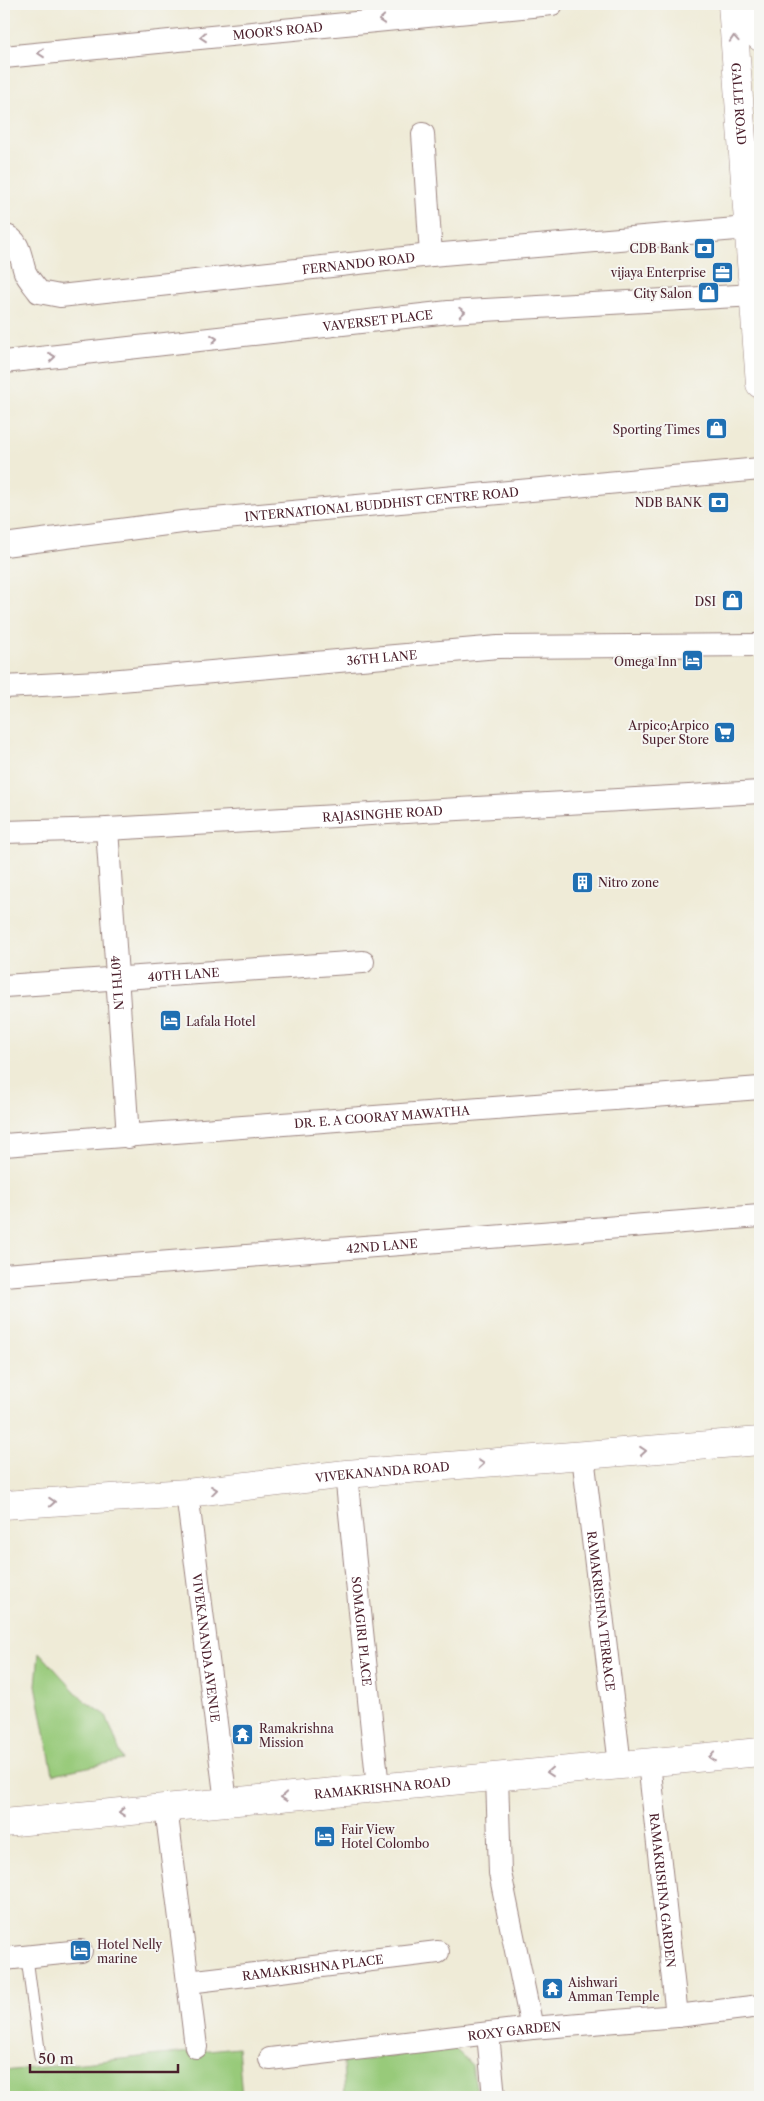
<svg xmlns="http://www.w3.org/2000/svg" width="764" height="2101" font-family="'Libre Caslon Text',serif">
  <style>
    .green { fill: #98ca7a; stroke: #717452 }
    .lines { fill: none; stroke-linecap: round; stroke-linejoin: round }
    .service-casing { stroke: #9c8581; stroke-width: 13 }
    .minor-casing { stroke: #9c8581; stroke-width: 24 }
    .tertiary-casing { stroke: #9c8581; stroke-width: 29 }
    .trunk-casing { stroke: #9c8581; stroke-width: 29 }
    .service { stroke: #fff; stroke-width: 11 }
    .minor { stroke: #fff; stroke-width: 22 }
    .tertiary { stroke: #fff; stroke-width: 28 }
    .trunk { stroke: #fff; stroke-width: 28 }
    .oneway { stroke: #ae9aa0 }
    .labels { text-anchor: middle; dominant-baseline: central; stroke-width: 4; stroke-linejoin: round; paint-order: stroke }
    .street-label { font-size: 12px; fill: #4a1f2b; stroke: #f6f6f2 }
    .poi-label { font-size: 12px; fill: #4a1f2b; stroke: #f6f6f2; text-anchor: end }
  </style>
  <rect width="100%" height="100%" fill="#f6f6f2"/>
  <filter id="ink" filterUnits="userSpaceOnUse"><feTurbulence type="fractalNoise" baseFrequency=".02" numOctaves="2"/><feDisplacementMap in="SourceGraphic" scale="10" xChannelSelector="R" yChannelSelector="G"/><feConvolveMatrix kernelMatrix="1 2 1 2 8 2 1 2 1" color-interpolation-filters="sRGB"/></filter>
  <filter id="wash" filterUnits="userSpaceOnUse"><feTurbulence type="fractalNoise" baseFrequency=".0096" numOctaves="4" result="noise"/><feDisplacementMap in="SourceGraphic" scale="20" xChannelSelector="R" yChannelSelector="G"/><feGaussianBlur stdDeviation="1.12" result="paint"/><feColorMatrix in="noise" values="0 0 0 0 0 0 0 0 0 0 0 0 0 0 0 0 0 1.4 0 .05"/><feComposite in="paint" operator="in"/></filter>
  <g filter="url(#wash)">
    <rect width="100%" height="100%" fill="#efebd7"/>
    <g class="green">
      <path d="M39,1652l44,48 23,15 17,45 -70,14 -17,-89z"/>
      <path d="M238,2047l4,50h-238v-26z"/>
      <path d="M454,2048l18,17 6,32h-133l-2,-35z"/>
    </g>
  </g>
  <g filter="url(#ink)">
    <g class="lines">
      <defs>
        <path id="service" d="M27,1958l13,99"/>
        <g id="minor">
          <path id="s1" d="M4,57l548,-53"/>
          <path d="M423,134l8,121"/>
          <path id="s2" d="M4,235c17,5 16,23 21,37 3,7 10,14 14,20l21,4 371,-41 317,-27"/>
          <path id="s3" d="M4,362l445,-50 306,-17"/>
          <path id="s4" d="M4,545l178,-23 578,-53"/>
          <path id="s5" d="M4,687l94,-5 400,-35 262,-2"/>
          <path id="s6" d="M107,829l21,308"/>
          <path id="s7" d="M4,832l103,-3 653,-37"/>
          <path id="s8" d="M4,986l359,-24"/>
          <path id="s9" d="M4,1145l756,-57"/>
          <path id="s10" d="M4,1275l756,-59"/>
          <path id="s11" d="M583,1456l37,309"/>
          <path id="s12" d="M346,1474l32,314"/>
          <path id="s13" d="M187,1493l39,309"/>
          <path id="s14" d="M649,1763l28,253"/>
          <path d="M497,1777l3,96 32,155"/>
          <path id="s15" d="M166,1808l22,174 250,-30"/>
          <path d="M4,1959l77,-8"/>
          <path d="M188,1982l8,65"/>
          <path d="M488,2034l6,63"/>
          <path id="s16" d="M270,2059l262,-31 145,-12 83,-10"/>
        </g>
        <g id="tertiary">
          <path id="s17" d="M4,1505l183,-12 159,-19 414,-33"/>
          <path id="s18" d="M4,1823l756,-71"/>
        </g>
        <g id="trunk">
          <path id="s19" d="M732,4l28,380"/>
          <path d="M757,4l3,33"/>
        </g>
      </defs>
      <use href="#service" class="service-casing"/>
      <use href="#minor" class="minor-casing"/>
      <use href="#tertiary" class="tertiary-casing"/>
      <use href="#trunk" class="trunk-casing"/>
      <use href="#service" class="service"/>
      <use href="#minor" class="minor"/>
      <use href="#tertiary" class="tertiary"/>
      <use href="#trunk" class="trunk"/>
    </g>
    <defs><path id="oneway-chevron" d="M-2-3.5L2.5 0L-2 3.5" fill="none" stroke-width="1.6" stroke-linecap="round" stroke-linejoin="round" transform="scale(1.25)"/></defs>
    <g class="oneway">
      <use href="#oneway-chevron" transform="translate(382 20) rotate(175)"/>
      <use href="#oneway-chevron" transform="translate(203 37) rotate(175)"/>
      <use href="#oneway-chevron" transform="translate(734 39) rotate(-94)"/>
      <use href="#oneway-chevron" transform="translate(41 53) rotate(175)"/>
      <use href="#oneway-chevron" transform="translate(462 312) rotate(-3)"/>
      <use href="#oneway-chevron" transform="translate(214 339) rotate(-6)"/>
      <use href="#oneway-chevron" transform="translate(52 357) rotate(-6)"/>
      <use href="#oneway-chevron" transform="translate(643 1451) rotate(-5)"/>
      <use href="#oneway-chevron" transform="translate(481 1464) rotate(-4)"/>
      <use href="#oneway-chevron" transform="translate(214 1490) rotate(-7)"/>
      <use href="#oneway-chevron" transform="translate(52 1502) rotate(-4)"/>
      <use href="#oneway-chevron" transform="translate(712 1757) rotate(175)"/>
      <use href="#oneway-chevron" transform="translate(550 1772) rotate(175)"/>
      <use href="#oneway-chevron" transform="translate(284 1797) rotate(175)"/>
      <use href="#oneway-chevron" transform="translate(122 1812) rotate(175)"/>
    </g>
  </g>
  <defs>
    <symbol id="bank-square" viewBox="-11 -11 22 22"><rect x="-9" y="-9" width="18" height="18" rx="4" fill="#1f6fb2" stroke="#f6f6f2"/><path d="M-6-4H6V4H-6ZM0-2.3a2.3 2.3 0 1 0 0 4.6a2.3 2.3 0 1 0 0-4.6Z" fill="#fff"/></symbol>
    <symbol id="office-square" viewBox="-11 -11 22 22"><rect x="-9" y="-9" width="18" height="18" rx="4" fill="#1f6fb2" stroke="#f6f6f2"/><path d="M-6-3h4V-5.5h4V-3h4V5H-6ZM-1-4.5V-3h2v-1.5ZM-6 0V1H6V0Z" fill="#fff"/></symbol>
    <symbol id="shop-square" viewBox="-11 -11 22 22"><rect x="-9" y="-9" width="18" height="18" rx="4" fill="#1f6fb2" stroke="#f6f6f2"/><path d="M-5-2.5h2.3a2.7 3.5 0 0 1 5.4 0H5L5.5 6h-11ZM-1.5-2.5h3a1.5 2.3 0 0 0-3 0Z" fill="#fff"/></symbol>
    <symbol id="hotel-square" viewBox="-11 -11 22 22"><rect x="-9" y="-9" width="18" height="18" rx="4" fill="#1f6fb2" stroke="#f6f6f2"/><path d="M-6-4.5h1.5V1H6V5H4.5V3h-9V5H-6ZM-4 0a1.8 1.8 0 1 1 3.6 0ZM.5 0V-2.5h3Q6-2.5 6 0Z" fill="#fff"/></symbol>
    <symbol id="supermarket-square" viewBox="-11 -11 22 22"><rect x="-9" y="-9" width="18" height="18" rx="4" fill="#1f6fb2" stroke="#f6f6f2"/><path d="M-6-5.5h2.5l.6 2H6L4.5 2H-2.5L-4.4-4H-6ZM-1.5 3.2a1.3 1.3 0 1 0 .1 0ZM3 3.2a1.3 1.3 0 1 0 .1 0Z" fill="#fff"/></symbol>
    <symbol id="building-square" viewBox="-11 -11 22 22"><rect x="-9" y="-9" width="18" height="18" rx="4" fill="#1f6fb2" stroke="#f6f6f2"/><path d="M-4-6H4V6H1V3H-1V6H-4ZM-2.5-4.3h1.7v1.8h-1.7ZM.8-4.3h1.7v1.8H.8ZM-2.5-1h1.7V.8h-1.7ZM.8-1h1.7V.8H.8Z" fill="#fff"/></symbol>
    <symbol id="temple-square" viewBox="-11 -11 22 22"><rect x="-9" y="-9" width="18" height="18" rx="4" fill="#1f6fb2" stroke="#f6f6f2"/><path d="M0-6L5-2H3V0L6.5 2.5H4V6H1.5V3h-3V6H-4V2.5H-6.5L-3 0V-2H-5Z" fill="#fff"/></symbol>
  </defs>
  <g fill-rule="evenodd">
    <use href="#bank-square" x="692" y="236" width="25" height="25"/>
    <use href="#office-square" x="710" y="260" width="25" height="25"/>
    <use href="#shop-square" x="696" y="280" width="25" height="25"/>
    <use href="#shop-square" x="704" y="416" width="25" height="25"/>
    <use href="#bank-square" x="706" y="490" width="25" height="25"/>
    <use href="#shop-square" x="720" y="588" width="25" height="25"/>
    <use href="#hotel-square" x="680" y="648" width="25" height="25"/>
    <use href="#supermarket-square" x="712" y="720" width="25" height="25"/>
    <use href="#building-square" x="570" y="870" width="25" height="25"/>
    <use href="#hotel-square" x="158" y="1008" width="25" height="25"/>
    <use href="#temple-square" x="230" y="1722" width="25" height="25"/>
    <use href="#hotel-square" x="312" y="1824" width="25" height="25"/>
    <use href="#hotel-square" x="68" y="1938" width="25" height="25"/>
    <use href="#temple-square" x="540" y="1976" width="25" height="25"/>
  </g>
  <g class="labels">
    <g class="street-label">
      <text stroke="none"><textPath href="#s1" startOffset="275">MOOR'S ROAD</textPath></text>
      <text stroke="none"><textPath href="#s19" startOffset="100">GALLE ROAD</textPath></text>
      <text stroke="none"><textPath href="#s2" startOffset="391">FERNANDO ROAD</textPath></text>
      <text stroke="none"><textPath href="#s3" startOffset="376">VAVERSET PLACE</textPath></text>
      <text stroke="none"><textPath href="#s4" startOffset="380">INTERNATIONAL BUDDHIST CENTRE ROAD</textPath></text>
      <text stroke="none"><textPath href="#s5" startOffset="379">36TH LANE</textPath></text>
      <text stroke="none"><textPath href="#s7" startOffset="379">RAJASINGHE ROAD</textPath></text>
      <text stroke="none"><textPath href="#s8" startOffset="180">40TH LANE</textPath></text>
      <text stroke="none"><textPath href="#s6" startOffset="154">40TH LN</textPath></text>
      <text stroke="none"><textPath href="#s9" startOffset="379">DR. E. A COORAY MAWATHA</textPath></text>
      <text stroke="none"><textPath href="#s10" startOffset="379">42ND LANE</textPath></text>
      <text stroke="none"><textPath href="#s17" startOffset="380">VIVEKANANDA ROAD</textPath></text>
      <text stroke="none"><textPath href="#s11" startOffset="156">RAMAKRISHNA TERRACE</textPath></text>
      <text stroke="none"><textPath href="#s12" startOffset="158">SOMAGIRI PLACE</textPath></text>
      <text stroke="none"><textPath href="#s13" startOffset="156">VIVEKANANDA AVENUE</textPath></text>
      <text stroke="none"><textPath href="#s18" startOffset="380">RAMAKRISHNA ROAD</textPath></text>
      <text stroke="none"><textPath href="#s14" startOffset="128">RAMAKRISHNA GARDEN</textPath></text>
      <text stroke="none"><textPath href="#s15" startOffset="301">RAMAKRISHNA PLACE</textPath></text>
      <text stroke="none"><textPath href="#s16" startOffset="246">ROXY GARDEN</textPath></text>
    </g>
    <g class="poi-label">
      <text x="689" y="248">CDB Bank</text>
      <text x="706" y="272">vijaya Enterprise</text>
      <text x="692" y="293">City Salon</text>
      <text x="700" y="429">Sporting Times</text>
      <text x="702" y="502">NDB BANK</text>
      <text x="716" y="601">DSI</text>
      <text x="677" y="661">Omega Inn</text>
      <text x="709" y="725">Arpico;Arpico<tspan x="709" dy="14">Super Store</tspan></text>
      <text x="598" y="882" text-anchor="start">Nitro zone</text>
      <text x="186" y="1021" text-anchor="start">Lafala Hotel</text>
      <text x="259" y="1728" text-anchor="start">Ramakrishna<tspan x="259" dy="14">Mission</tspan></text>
      <text x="341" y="1829" text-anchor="start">Fair View<tspan x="341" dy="14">Hotel Colombo</tspan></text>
      <text x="97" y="1944" text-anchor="start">Hotel Nelly<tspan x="97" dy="14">marine</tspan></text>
      <text x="568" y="1982" text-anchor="start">Aishwari<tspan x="568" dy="14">Amman Temple</tspan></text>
    </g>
  </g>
  <rect width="764" height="2101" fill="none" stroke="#f6f6f2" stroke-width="20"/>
  <path d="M30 2064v8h148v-8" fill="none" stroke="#4a1f2b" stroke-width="2.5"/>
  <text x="38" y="2064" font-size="15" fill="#4a1f2b" stroke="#f6f6f2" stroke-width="4" paint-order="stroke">50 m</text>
</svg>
